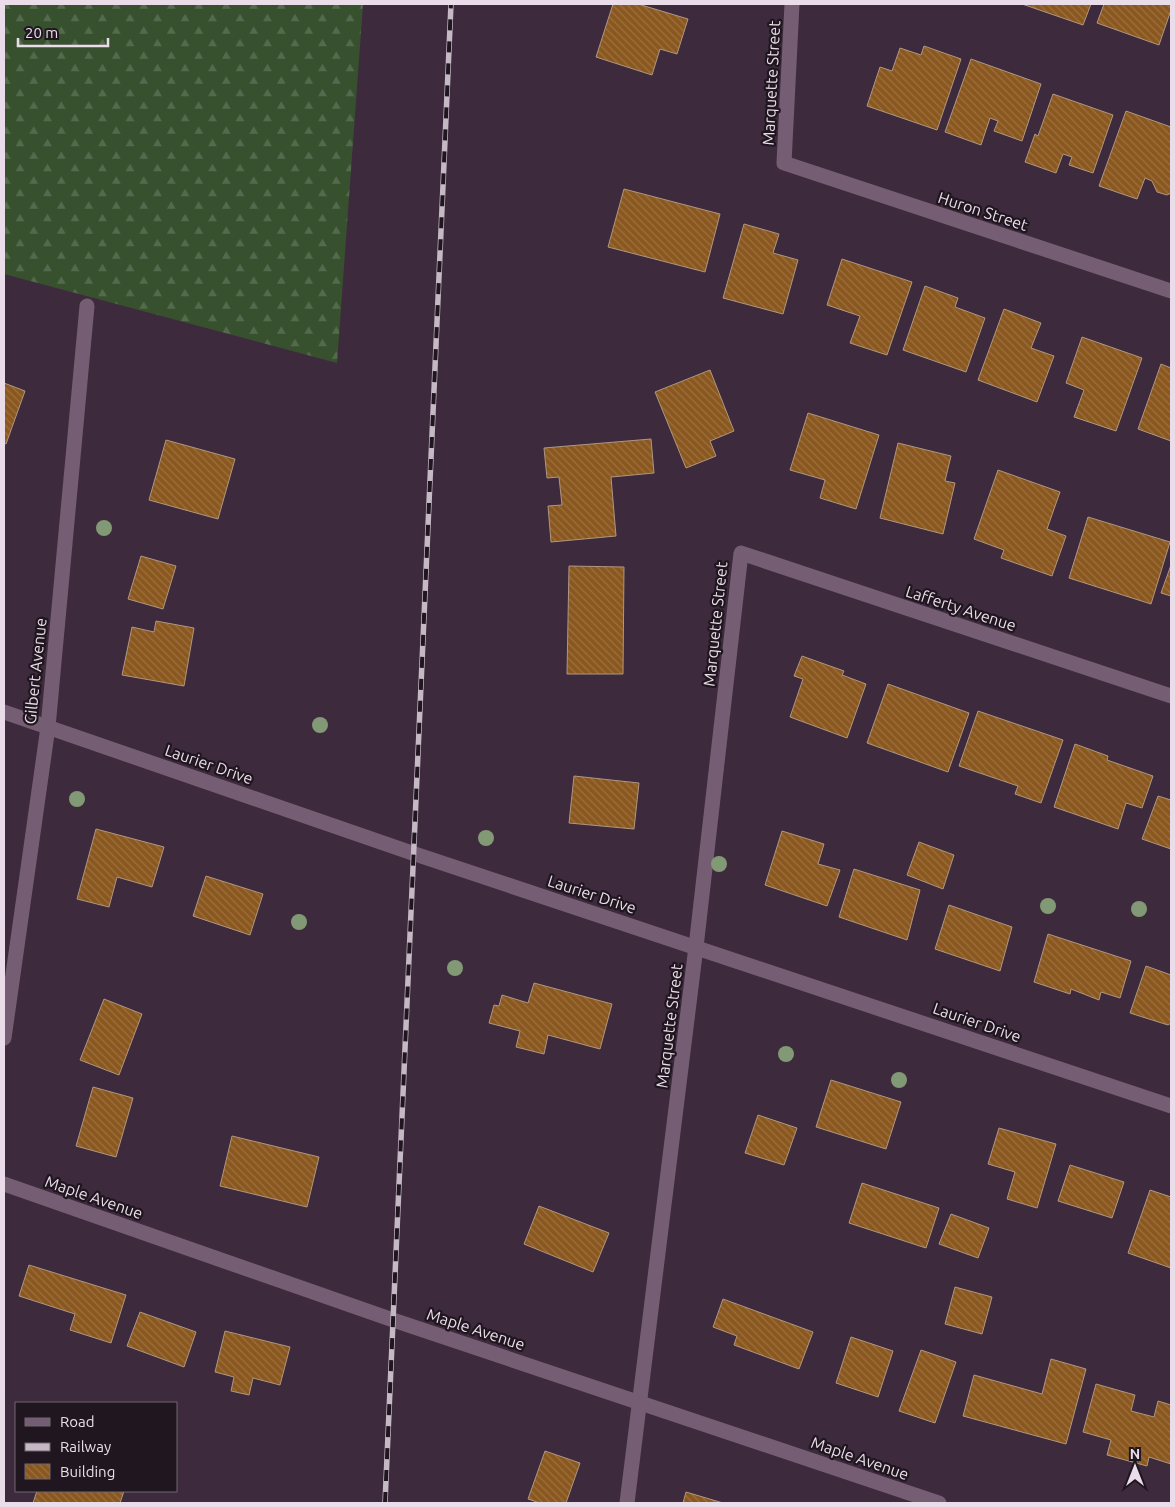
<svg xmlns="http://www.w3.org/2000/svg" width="1175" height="1507" font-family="Ubuntu,sans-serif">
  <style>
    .forest { fill: url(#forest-firs) }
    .building { fill: url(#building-back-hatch); stroke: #af9780 }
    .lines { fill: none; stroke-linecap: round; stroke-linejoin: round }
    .street { stroke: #755e73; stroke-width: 15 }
    .secondary { stroke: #755e73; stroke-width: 15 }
    .rail-casing { stroke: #c6b8c5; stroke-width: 5.5 }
    .rail { stroke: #1f161f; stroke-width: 4; stroke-dasharray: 11; stroke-linecap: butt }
    .tree { fill: #819a75 }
    .labels { text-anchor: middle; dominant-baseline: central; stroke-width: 4.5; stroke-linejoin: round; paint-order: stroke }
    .street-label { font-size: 16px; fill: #eadde9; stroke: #1f161f }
  </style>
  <defs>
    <pattern id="forest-firs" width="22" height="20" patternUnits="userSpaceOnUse" patternTransform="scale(1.25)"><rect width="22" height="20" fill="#37512f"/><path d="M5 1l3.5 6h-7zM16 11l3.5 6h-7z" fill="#546a4d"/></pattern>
    <pattern id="building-back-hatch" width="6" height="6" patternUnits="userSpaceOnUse" patternTransform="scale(1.25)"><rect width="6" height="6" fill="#8a581f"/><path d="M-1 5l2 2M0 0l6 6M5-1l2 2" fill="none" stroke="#9b7040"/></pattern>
  </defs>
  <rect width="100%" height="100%" fill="#3e2a3d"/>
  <path class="forest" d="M4,4h359l-26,359 -333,-89z"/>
  <g class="building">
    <path d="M613,4h25l50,15 -11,35 -17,-5 -8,26 -56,-18z"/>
    <path d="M1022,4h69l-8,21z"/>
    <path d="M1104,4h67v6l-12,35 -62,-22z"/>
    <path d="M924,46l37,13 -24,71 -70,-24 13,-39 12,4 8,-23 21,7z"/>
    <path d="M971,59l70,25 -19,57 -28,-10 4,-10 -8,-3 -9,27 -36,-13z"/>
    <path d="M1053,94l60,21 -20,58 -24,-8 3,-8 -9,-3 -7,19 -31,-11 10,-28 3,2z"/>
    <path d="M1126,111l45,16v66l-4,2 -10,-3 -5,-11 -7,-3 -8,21 -38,-13z"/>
    <path d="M624,189l96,25 -15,58 -97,-25z"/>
    <path d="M744,224l35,10 -6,19 25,7 -15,54 -60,-16z"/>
    <path d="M842,259l70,23 -25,73 -37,-12 10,-27 -33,-11z"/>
    <path d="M925,286l33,12 -3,9 30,11 -19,54 -63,-22z"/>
    <path d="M1004,309l37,14 -10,25 23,8 -17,46 -59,-22z"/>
    <path d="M1082,337l60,21 -26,73 -42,-14 10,-27 -18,-7z"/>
    <path d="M1161,364l10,4v73l-33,-12z"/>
    <path d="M710,370l24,61 -24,10 6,15 -30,12 -31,-76z"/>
    <path d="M4,383l21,8 -19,53 -2,-1z"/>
    <path d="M808,413l71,22 -23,74 -36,-11 5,-18 -35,-10z"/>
    <path d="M651,439l3,34 -43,4 5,59 -65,6 -3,-36 14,-1 -3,-28 -12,1 -3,-30z"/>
    <path d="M166,440l69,19 -17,60 -69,-19z"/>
    <path d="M898,443l53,13 -6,25 10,2 -12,51 -63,-16z"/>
    <path d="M998,470l62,22 -13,37 19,7 -14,40 -51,-18 3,-8 -30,-11z"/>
    <path d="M1088,517l82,25 -19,62 -82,-26z"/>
    <path d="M141,556l35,10 -13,43 -35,-10z"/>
    <path d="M1171,565v31l-10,-3z"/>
    <path d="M569,566l55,1 -1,107h-56z"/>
    <path d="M156,621l38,7 -10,58 -62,-11 10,-48 22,5z"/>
    <path d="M802,656l42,15 -2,4 24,9 -19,54 -57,-21 13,-38 -9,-3z"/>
    <path d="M888,684l81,29 -21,59 -81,-29z"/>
    <path d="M978,711l85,29 -22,63 -26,-9 3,-8 -59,-20z"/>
    <path d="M1075,744l33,12 -1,4 46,16 -11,32 -16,-5 -8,26 -64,-22z"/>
    <path d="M574,776l65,7 -5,46 -65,-6z"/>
    <path d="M1158,796l13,4v49l-29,-10z"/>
    <path d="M96,829l68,18 -12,40 -35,-10 -8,30 -32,-8z"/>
    <path d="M782,831l42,13 -6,20 22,6 -13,36 -62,-21z"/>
    <path d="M919,842l35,13 -11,34 -36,-14z"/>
    <path d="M854,869l66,21 -13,50 -68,-23z"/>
    <path d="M206,876l57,18 -13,41 -57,-19z"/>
    <path d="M949,905l63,22 -12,44 -65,-22z"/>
    <path d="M1048,934l83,27 -11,37 -19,-6 -2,8 -28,-11 -1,5 -36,-12z"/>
    <path d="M1146,966l25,9v48l-3,2 -38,-12z"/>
    <path d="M534,983l78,21 -12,45 -52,-14 -4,19 -28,-7 4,-16 -31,-8 5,-18 5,1 3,-11 26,8z"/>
    <path d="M104,999l38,15 -23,61 -39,-15z"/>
    <path d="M831,1080l70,22 -15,47 -70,-22z"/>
    <path d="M93,1087l40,11 -17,59 -40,-11z"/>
    <path d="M758,1115l39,13 -13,37 -39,-12z"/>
    <path d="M999,1128l57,16 -19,64 -30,-9 8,-27 -27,-8z"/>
    <path d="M232,1136l87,21 -12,50 -87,-21z"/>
    <path d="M1070,1165l54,17 -12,36 -54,-17z"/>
    <path d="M862,1183l77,25 -13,40 -77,-25z"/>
    <path d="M1150,1190l21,7v71l-43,-15z"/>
    <path d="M539,1206l70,27 -16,39 -69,-28z"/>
    <path d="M951,1214l38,14 -11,30 -39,-14z"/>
    <path d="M29,1265l97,30 -15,48 -41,-13 5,-16 -56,-18z"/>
    <path d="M955,1287l37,10 -10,37 -37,-10z"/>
    <path d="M723,1299l90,33 -14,37 -65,-24 3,-9 -24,-9z"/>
    <path d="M140,1312l56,20 -12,35 -57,-21z"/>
    <path d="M225,1331l65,16 -10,38 -27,-7 -4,17 -18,-4 3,-14 -19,-5z"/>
    <path d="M851,1337l42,14 -15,46 -42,-14z"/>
    <path d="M921,1350l35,12 -21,61 -36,-12z"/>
    <path d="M1051,1359l35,10 -20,75 -103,-28 11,-41 68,19z"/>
    <path d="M1096,1384l39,11 -4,16 23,6 4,-16 13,4v59l-22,-7 -2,9 -40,-11 4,-15 -28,-8z"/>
    <path d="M545,1451l35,12 -14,40h-26l-12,-4z"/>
    <path d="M37,1491h87l-4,12h-87z"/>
    <path d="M686,1492l37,11h-40z"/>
  </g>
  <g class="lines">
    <g class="street">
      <path d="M792,4l-8,159 387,128"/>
      <path d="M4,1038l44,-311 39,-421"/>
      <path d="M4,1184l389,136 546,183"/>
      <path d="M627,1503l69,-556 45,-394 430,143"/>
    </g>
    <path class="secondary" d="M4,712l411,142 756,252"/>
    <defs>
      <path id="rail" d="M385,1503l66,-1499"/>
    </defs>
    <use href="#rail" class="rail-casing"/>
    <use href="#rail" class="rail"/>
  </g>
  <g class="tree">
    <circle cx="104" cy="528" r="8"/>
    <circle cx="320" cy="725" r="8"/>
    <circle cx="77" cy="799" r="8"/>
    <circle cx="486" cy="838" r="8"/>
    <circle cx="719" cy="864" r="8"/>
    <circle cx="1048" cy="906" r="8"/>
    <circle cx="1139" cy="909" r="8"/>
    <circle cx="299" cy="922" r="8"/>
    <circle cx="455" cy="968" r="8"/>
    <circle cx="786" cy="1054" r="8"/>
    <circle cx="899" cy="1080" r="8"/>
  </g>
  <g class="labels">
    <g class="street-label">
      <text transform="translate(771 83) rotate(-87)">Marquette Street</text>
      <text transform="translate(983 211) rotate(18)">Huron Street</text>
      <text transform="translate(961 608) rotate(18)">Lafferty Avenue</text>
      <text transform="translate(715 624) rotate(-84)">Marquette Street</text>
      <text transform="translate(35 671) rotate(-84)">Gilbert Avenue</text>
      <text transform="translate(209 764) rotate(19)">Laurier Drive</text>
      <text transform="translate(592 894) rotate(18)">Laurier Drive</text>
      <text transform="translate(977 1022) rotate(19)">Laurier Drive</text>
      <text transform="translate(669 1026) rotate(-83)">Marquette Street</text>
      <text transform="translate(94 1197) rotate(19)">Maple Avenue</text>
      <text transform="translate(476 1329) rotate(18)">Maple Avenue</text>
      <text transform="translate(860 1458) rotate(19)">Maple Avenue</text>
    </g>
  </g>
  <rect width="1175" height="1507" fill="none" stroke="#eadde9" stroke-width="10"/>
  <rect x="15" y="1402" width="162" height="90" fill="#1f161f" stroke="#706670"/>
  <rect x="25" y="1418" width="25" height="8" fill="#755e73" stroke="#706670"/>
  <text x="60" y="1427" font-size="15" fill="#eadde9">Road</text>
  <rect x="25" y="1443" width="25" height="8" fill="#c6b8c5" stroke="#706670"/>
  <text x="60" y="1452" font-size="15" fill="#eadde9">Railway</text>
  <rect x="25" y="1464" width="25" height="15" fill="url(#building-back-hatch)" stroke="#706670"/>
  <text x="60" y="1477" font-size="15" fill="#eadde9">Building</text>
  <g transform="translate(1135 1467)" stroke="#1f161f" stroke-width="4" paint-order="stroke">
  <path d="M0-4L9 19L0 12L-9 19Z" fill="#eadde9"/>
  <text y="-8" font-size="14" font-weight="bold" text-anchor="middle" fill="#eadde9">N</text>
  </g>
  <path d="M18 38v8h90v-8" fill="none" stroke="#eadde9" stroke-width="2.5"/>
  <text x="25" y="38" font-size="15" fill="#eadde9" stroke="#1f161f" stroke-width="4" paint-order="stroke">20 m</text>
</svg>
